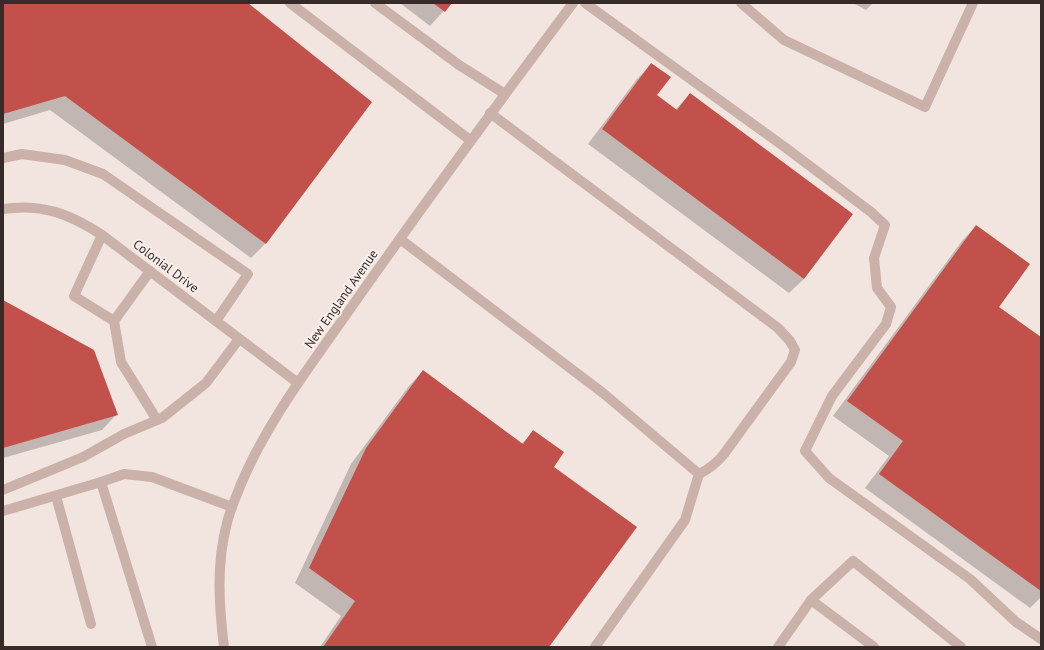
<svg xmlns="http://www.w3.org/2000/svg" width="1044" height="650" font-family="'PT Sans',sans-serif">
  <style>
    .shadow { fill: #0003 }
    .building { fill: #c3514b }
    .lines { fill: none; stroke-linecap: round; stroke-linejoin: round }
    .minor { stroke: #cab2aa; stroke-width: 10 }
    .labels { text-anchor: middle; dominant-baseline: central; stroke-width: 4; stroke-linejoin: round; paint-order: stroke }
    .street-label { font-size: 13px; fill: #372b29; stroke: #f9efea }
  </style>
  <rect width="100%" height="100%" fill="#f2e4de"/>
  <g class="shadow">
    <path d="M3,3h243l125,99 -106,142 -14,14 -201,-148 -47,14z"/>
    <path d="M400,3h51l-21,23z"/>
    <path d="M853,3h20l-7,7z"/>
    <path d="M652,64l4,31 19,15 15,-16 114,185 -15,14 -201,-149 49,-65z"/>
    <path d="M976,226l22,81 43,31v259l-11,11 -165,-120 24,-32 -56,-40 129,-175z"/>
    <path d="M3,301l113,114 -14,15 -99,28z"/>
    <path d="M423,371l98,73 13,-12 19,35 -5,180h-228l21,-31 -46,-33 56,-119 58,-78z"/>
  </g>
  <g class="building">
    <path d="M3,3h245l124,99 -106,142 -201,-148 -62,18z"/>
    <path d="M433,3h19l-7,9z"/>
    <path d="M651,63l20,14 -14,18 20,15 13,-17 163,121 -49,65 -202,-150z"/>
    <path d="M976,225l54,39 -31,43 42,30v254l-162,-117 24,-33 -56,-40z"/>
    <path d="M3,300l91,50 24,65 -115,33z"/>
    <path d="M423,370l100,74 10,-14 31,22 -10,15 83,60 -88,120h-226l32,-46 -46,-33 57,-120z"/>
  </g>
  <g class="lines">
    <g class="minor">
      <path d="M290,3l180,137"/>
      <path d="M375,3l84,62 46,29"/>
      <path d="M585,3l201,145 85,64 14,13 -11,33 3,30 14,19 -5,17 -54,72 -27,55 24,27 141,101 46,43 25,17"/>
      <path d="M741,3l43,37 141,67 48,-104"/>
      <path d="M3,158l19,-4 43,6 38,14 145,100 -32,47"/>
      <path d="M3,209c39,-6 67,5 99,26l196,148"/>
      <path d="M102,235l-28,61 40,25 36,-50"/>
      <path d="M400,239l203,154 96,81c10,-5 18,-11 25,-20l67,-92 4,-12 -5,-9 -12,-13 -288,-215"/>
      <path d="M114,321l7,41 36,58"/>
      <path d="M101,482l51,165"/>
      <path d="M3,490l80,-33 41,-23 38,-16 44,-35 33,-44"/>
      <path d="M56,496l35,128"/>
      <path d="M3,511l98,-29 23,-8 28,3 80,30"/>
      <path d="M811,600l42,-39 108,86"/>
      <path d="M224,647c-5,-41 -8,-83 3,-124 3,-13 9,-26 14,-39 28,-66 73,-123 114,-182 71,-101 144,-200 218,-299"/>
      <path d="M595,647l90,-127 14,-46"/>
      <path d="M778,647l33,-47 63,47"/>
    </g>
  </g>
  <g class="labels">
    <g class="street-label">
      <text transform="translate(166 266) rotate(37)">Colonial Drive</text>
      <text transform="translate(341 299) rotate(-55)">New England Avenue</text>
    </g>
  </g>
  <rect width="1044" height="650" fill="none" stroke="#372b29" stroke-width="8"/>
</svg>
